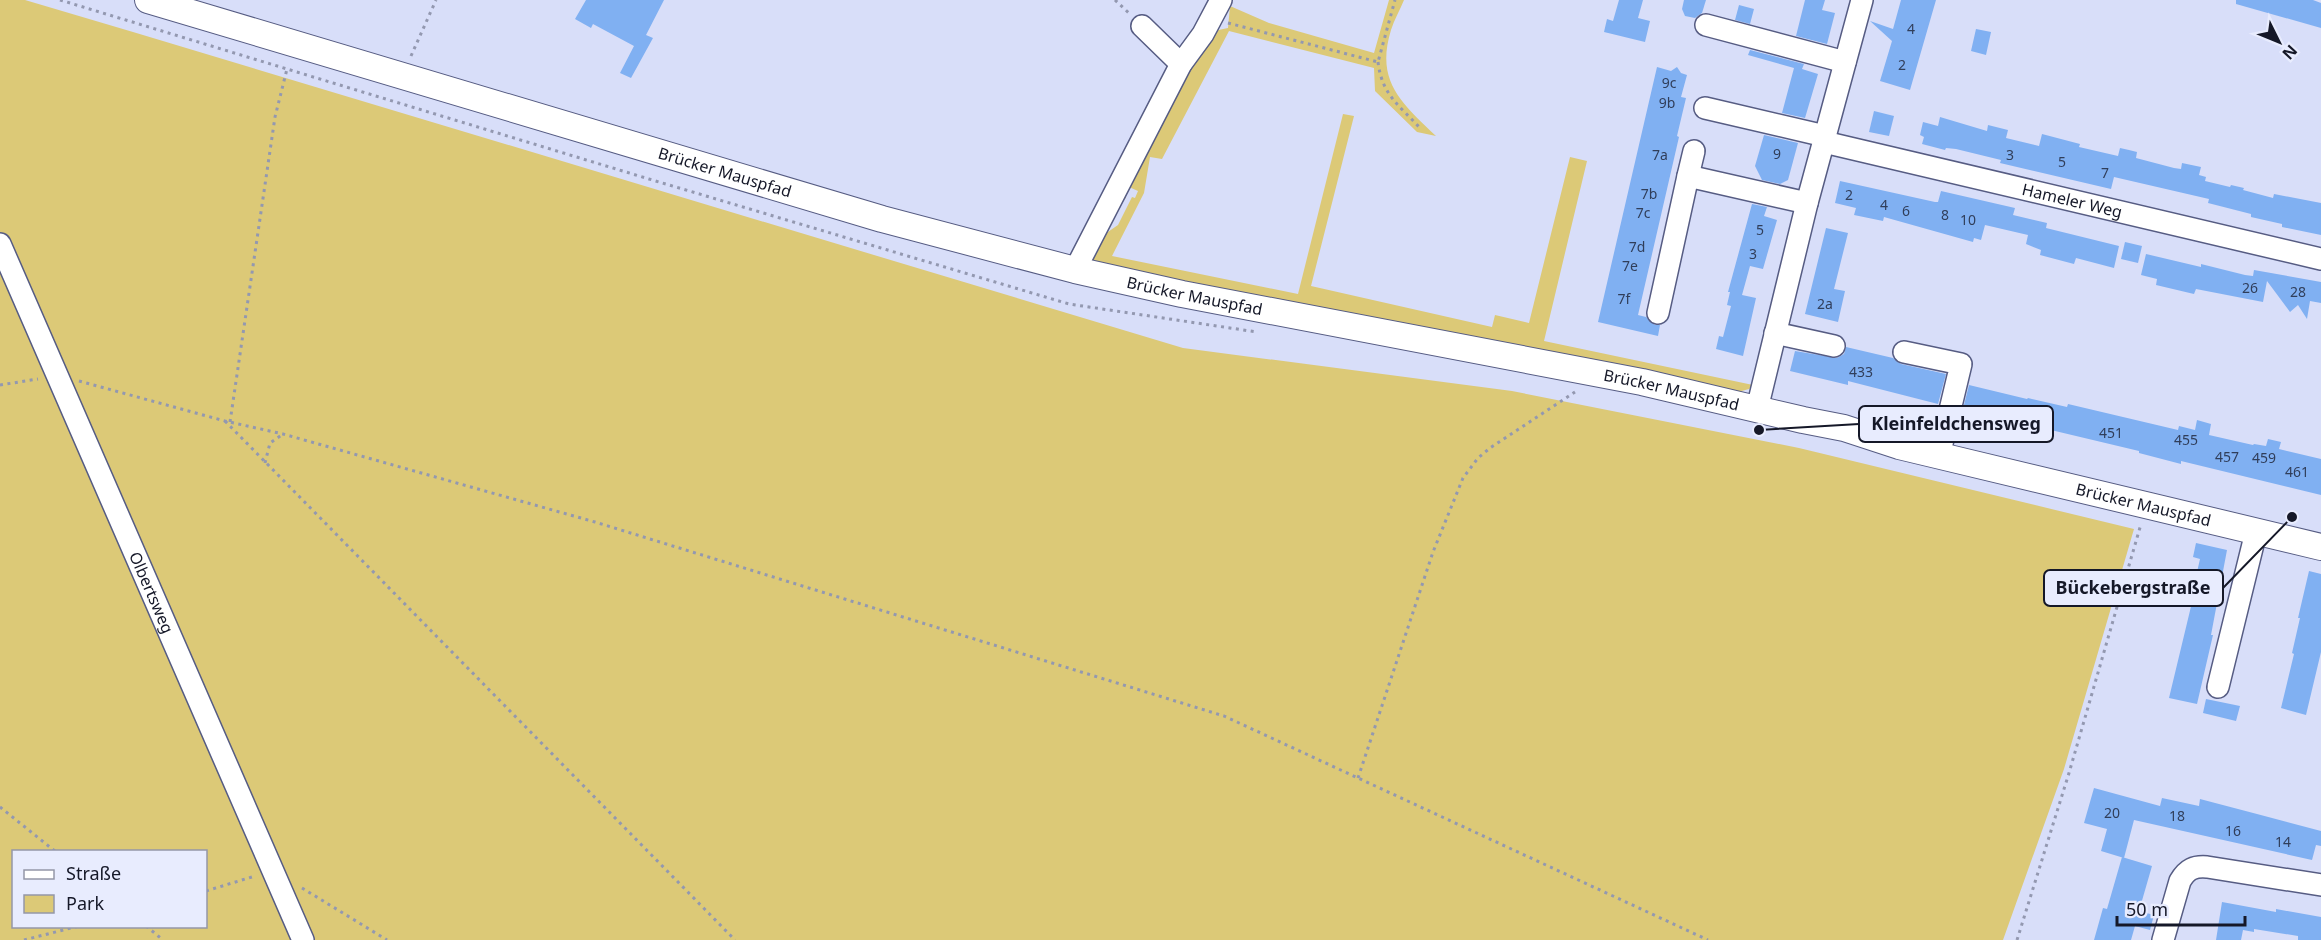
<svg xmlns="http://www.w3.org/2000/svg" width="2321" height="940" font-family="'Noto Sans',sans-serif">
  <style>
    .green { fill: #dcc977; fill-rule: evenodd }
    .building { fill: #80b0f2 }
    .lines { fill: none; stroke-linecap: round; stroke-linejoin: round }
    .minor-casing { stroke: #565c83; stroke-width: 24 }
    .major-casing { stroke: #565c83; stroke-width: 28 }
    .path { stroke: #9398b0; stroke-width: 3; stroke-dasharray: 3 4.5; stroke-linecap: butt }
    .minor { stroke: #fff; stroke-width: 21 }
    .major { stroke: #fff; stroke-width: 26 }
    .labels { text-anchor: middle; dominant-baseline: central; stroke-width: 4.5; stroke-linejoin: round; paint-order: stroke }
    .number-label { font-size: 14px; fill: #303e5a }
    .street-label { font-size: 16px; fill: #151828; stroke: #e8ecfe }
    .leader { fill: none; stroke: #151828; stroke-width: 2 }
    .callout-dot { fill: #151828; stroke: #e8ecfe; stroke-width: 2 }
    .callout { fill: #e8ecfe; stroke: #151828; stroke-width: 2 }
    .callout-label { font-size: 18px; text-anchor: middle; font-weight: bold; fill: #151828 }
  </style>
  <rect width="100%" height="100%" fill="#d8def9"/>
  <g class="green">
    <path d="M0,0h25l108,32 1050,316 329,43 287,57 335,81 -70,240 -61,171h-2003zM14,852h192v74h-192z"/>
    <path d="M1389,0h15c-4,10 -10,20 -13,30 -16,52 11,73 45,106l-19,-4 -42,-41 -1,-23 -145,-37 -67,128 -12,-2 -6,36 -32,63 186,38 45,-180 11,2 -43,170 181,41 3,-12 34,8 41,-166 17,4 -43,180 209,44 -4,4 -11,3 -538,-106 -106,-25 -2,-3 10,-22 16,-11 14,-28 3,1 3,-7 -9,-4 -4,7 1,3 -1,2 -3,-2 87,-165 19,-4 2,-22 39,17 105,30z"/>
  </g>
  <g class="building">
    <path d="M586,0h78l-18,35 7,3 -22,40 -11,-5 14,-27 -41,-22 -2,4 -16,-9z"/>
    <path d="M1619,0h24l-5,18 12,3 -5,21 -41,-10 3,-13 6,2z"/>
    <path d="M1684,0h22l-4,13 -7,5 -10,-2 -3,-7z"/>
    <path d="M1805,0h20l-3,10 13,3 -8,31 -31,-8z"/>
    <path d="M1901,0h35l-26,90 -30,-9 12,-40 -22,-20 23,8z"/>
    <path d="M2236,0h77l8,3v25l-85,-24z"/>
    <path d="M1739,5l15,4 -4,15 -15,-4z"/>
    <path d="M1976,29l15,3 -5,23 -15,-4z"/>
    <path d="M1750,50l54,14 -2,5 16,5 -13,44 -23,-5 12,-45 -46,-13z"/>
    <path d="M1657,67l14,4 6,-4 4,6 6,2 -6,22 5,1 -9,38 2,1 -41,178 8,2 9,8h5l-2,11 -60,-14z"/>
    <path d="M1874,111l20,5 -5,20 -20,-4z"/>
    <path d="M1940,117l47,14 1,-6 20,5 -2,8 33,8 3,-12 38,10 -1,3 39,9 2,-8 9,2 8,2 -1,6 38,10 7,1 1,-6 19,4 -2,8 7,2 -1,4 25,6 1,-2 13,3 -1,2 30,8 1,-4 47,9v32l-39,-8v-3l-31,-7v-3l-43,-11 1,-4 -95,-22 -3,12 -111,-26 1,-3 -45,-11 -10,-1 -1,2 -23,-6 2,-7 -4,-2 3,-13 15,4z"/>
    <path d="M1764,135l34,8 -10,37 -8,4 -18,-4 -7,-14z"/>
    <path d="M1840,181l95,21h3l3,-11 74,17 -2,7 34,8 -1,5 73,18 -5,22 -38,-10 -2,6 -34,-9 1,-5 -15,-6 2,-9 -43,-10 -4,15 -7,-2 -1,4 -89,-25 -1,4 -29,-6 2,-7 -21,-5z"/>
    <path d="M1752,204l15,3 -3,9 13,4 -14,49 -13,-3 -8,29 14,3 -13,58 -27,-7 3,-13 4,1 8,-31 -4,-1 3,-13h-2z"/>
    <path d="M1826,228l22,5 -14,56 11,2 -7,31 -33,-8z"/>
    <path d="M2125,242l17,4 -4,17 -17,-4z"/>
    <path d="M2146,254l55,13v-3l44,11 8,1 1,-6 67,12v21l-11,-2 -3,18 -9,-14 -8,7 -23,-31 -4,21 -67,-13 -2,5 -38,-9 1,-6 -16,-4z"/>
    <path d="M1846,347l47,11 8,6 45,10 -8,30 -90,-23v4l-58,-14 5,-20 42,7 7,-4z"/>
    <path d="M1969,385l58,14 1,-1 39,9 1,-3 110,26 1,-4 16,4 2,-10 14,4 -2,11 44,10 1,-1 12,2 2,-7 13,3 -2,7 42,10v36l-140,-34v3l-42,-11v-2l-176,-42z"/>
    <path d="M2196,543l31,7 -16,85h2l-16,69 -28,-6 25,-104h-2l8,-35 -7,-2z"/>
    <path d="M2309,571l12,3v78l-15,63 -25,-7 13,-54 -2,-1 8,-35h-2z"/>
    <path d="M2206,699l34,7 -4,15 -33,-8z"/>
    <path d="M2094,788l66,18 2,-8 37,8 1,-7 57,15 64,17v15l-5,-1 -4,15 -178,-40 -10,38 -23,-7 6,-22 -23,-6z"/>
    <path d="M2122,857l30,9 -13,45 15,4 -4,15 -15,-4 -4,14h-37l9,-32 4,1z"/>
    <path d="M2222,902l54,10v-3l45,8v23h-23v-4l-44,-7v3l-11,-2 -2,10h-25z"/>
  </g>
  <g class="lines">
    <defs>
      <g id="minor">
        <path d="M1706,25l139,37"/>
        <path d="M1142,26l39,38"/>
        <path d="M1705,108l120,28"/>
        <path id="s1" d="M1824,142l497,117"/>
        <path d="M1688,176l6,-25"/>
        <path id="s2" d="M0,244l303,696"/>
        <path d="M1075,270l106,-206 22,-30 18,-34"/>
        <path d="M1658,313l30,-137 119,27"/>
        <path d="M1775,333l59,13"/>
        <path d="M1904,352l57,12 -22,92"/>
        <path d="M1757,409l50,-206 55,-203"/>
        <path d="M2218,687l38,-155"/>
        <path d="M2163,940l17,-59c7,-12 14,-15 27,-14l114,18"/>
      </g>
      <g id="major">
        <path id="s3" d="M148,0l734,219 193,51 107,24 460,88 161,38 41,8 55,18 422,101"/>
      </g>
    </defs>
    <use href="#minor" class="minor-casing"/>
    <use href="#major" class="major-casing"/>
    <g class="path">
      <path d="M60,0l589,179 420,125 188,28"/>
      <path d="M1115,0l15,14"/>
      <path d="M1228,23l150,39 17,-62"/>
      <path d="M411,56l25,-56"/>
      <path d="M1378,62c4,33 21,43 42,66"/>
      <path d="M79,381l146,40 58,13 312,88 629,194 484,224"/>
      <path d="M0,385l38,-6"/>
      <path d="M225,421l510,519"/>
      <path d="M230,422l45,-305 12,-48"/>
      <path d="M265,463l5,-20 13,-9"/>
      <path d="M1358,778l75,-226 30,-74 15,-20 12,-10 85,-56"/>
      <path d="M0,807l56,45"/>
      <path d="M302,888l85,52"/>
      <path d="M206,891l49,-15"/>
      <path d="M146,926l17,14"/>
      <path d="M24,940l55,-14"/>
      <path d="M2017,940l52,-167 72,-249"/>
    </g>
    <use href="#minor" class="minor"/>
    <use href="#major" class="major"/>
  </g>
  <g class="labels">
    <g class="number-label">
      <text x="1911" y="28">4</text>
      <text x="1902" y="64">2</text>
      <text x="1669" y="82">9c</text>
      <text x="1667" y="102">9b</text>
      <text x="1777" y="153">9</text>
      <text x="1660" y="154">7a</text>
      <text x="2010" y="154">3</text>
      <text x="2062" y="161">5</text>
      <text x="2105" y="172">7</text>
      <text x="1649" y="193">7b</text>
      <text x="1849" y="194">2</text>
      <text x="1884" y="204">4</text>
      <text x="1906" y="210">6</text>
      <text x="1643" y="212">7c</text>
      <text x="1945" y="214">8</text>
      <text x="1968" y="219">10</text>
      <text x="1760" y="229">5</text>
      <text x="1637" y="246">7d</text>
      <text x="1753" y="253">3</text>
      <text x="1630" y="265">7e</text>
      <text x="2250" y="287">26</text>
      <text x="2298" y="291">28</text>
      <text x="1624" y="298">7f</text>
      <text x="1825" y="303">2a</text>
      <text x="1861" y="371">433</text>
      <text x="2111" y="432">451</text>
      <text x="2186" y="439">455</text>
      <text x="2227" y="456">457</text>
      <text x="2264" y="457">459</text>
      <text x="2297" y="471">461</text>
      <text x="2112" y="812">20</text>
      <text x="2177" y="815">18</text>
      <text x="2233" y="830">16</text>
      <text x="2283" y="841">14</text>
    </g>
    <g class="street-label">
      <text stroke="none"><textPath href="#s3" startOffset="602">Brücker Mauspfad</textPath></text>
      <text stroke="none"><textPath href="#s1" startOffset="255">Hameler Weg</textPath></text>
      <text stroke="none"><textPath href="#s3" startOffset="1088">Brücker Mauspfad</textPath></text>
      <text stroke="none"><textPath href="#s3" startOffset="1574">Brücker Mauspfad</textPath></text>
      <text stroke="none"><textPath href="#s3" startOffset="2060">Brücker Mauspfad</textPath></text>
      <text stroke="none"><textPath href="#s2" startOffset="380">Olbertsweg</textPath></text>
    </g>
  </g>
  <path class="leader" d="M1759 430L1859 424M2292 517L2223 588"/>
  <g class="callout-dot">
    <circle cx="1759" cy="430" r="6"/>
    <circle cx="2292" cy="517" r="6"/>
  </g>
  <g class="callout">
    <rect x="1859" y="406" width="194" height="36" rx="6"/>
    <rect x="2044" y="570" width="179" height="36" rx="6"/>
  </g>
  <g class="callout-label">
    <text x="1956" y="430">Kleinfeldchensweg</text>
    <text x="2133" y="594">Bückebergstraße</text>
  </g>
  <rect x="12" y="850" width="195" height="78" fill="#e8ecfe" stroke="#9497a8" stroke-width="1.5"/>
  <rect x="24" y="870" width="30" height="9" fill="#ffffff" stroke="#9497a8" stroke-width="1.5"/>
  <text x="66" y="880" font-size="18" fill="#151828">Straße</text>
  <rect x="24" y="895" width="30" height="18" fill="#dcc977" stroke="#9497a8" stroke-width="1.5"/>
  <text x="66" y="910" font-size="18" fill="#151828">Park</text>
  <g transform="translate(2279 42) rotate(133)" stroke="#e8ecfe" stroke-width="4.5" paint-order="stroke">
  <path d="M0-4.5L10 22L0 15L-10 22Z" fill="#151828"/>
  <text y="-9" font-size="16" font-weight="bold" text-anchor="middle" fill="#151828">N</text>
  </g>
  <path d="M2117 916v9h128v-9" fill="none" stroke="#151828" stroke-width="3"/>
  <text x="2126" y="916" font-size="18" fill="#151828" stroke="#e8ecfe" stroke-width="4.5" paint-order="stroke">50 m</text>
</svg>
